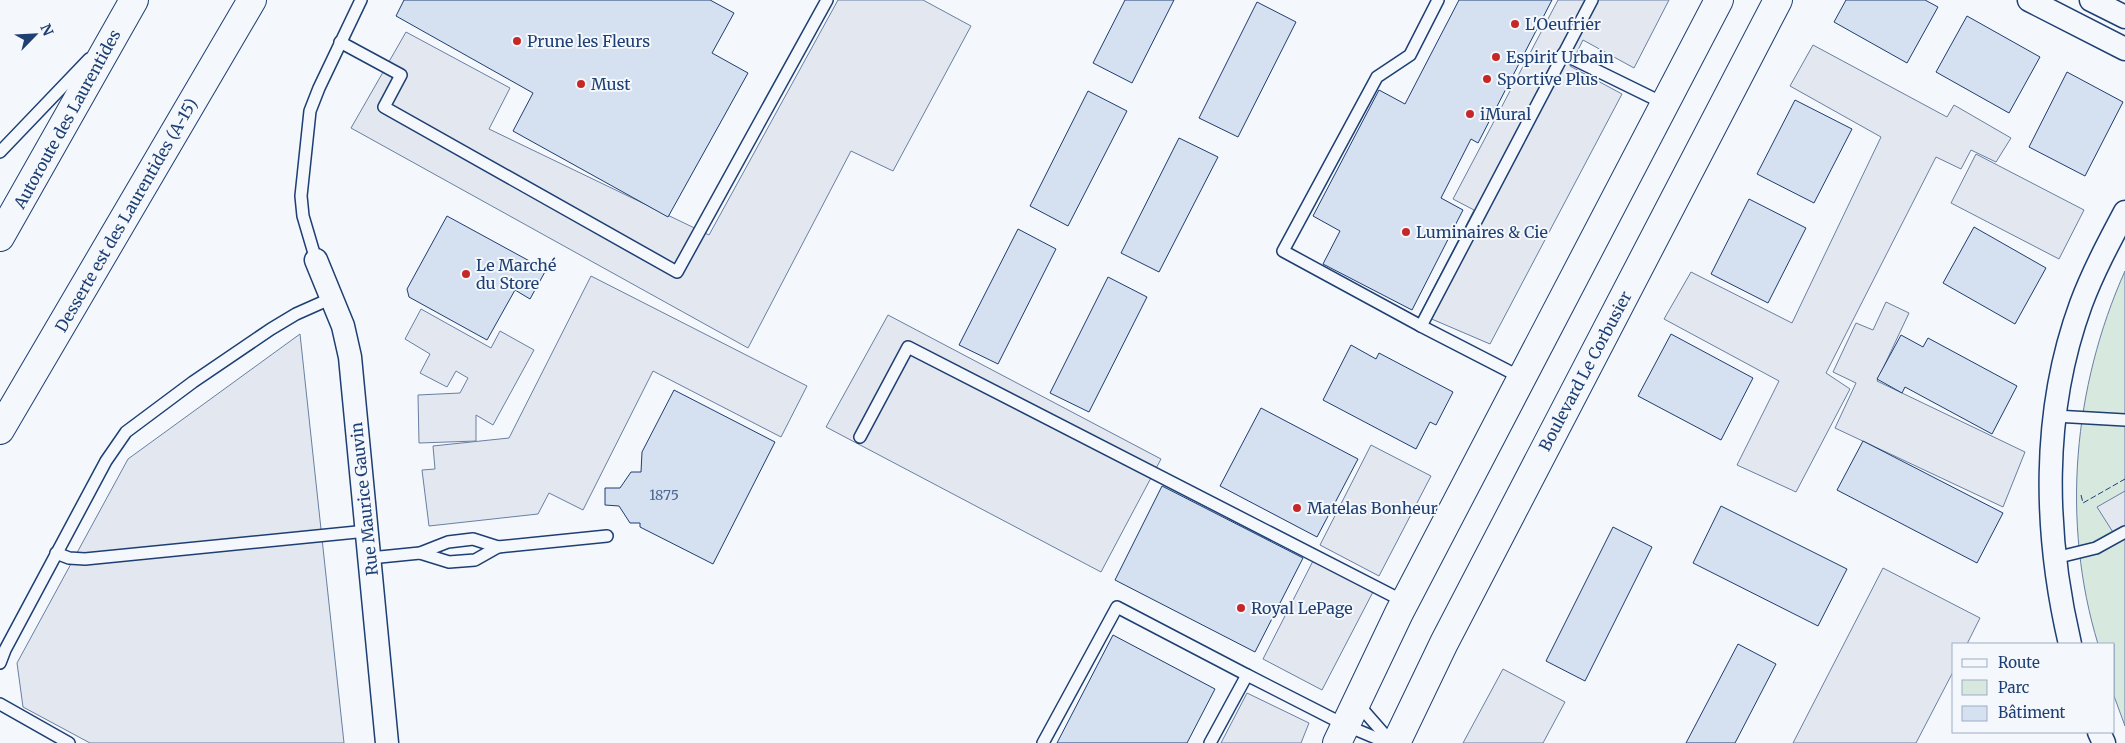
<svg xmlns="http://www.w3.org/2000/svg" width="2125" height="743" font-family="Merriweather,serif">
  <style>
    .green { fill: #d7e8df; stroke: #687fa3 }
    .parking { fill: #e3e8f0; stroke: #687fa3 }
    .building { fill: #d5e0f0; stroke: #1d3f73 }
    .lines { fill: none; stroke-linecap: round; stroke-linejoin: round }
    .lane-casing { stroke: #1d3f73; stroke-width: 14 }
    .street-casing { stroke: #1d3f73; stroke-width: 25 }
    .secondary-casing { stroke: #1d3f73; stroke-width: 30 }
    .primary-casing { stroke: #1d3f73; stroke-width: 30 }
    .highway-casing { stroke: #1d3f73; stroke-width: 30 }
    .lane { stroke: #f4f7fb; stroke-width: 11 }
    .street { stroke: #f4f7fb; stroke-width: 22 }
    .secondary { stroke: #f4f7fb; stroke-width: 28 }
    .primary { stroke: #f4f7fb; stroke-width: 28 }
    .highway { stroke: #f4f7fb; stroke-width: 28 }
    .fence { stroke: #1d3f73; stroke-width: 1; stroke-dasharray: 6 2.5; stroke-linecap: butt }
    .poi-dot { fill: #c62828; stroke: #f4f7fb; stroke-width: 2 }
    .labels { text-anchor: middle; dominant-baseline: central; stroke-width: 4; stroke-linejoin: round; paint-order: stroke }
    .number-label { font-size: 14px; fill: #4b6792 }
    .poi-label { font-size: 16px; fill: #1d3f73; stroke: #f4f7fb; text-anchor: start }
    .street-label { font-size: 16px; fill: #1d3f73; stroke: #f4f7fb }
  </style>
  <rect width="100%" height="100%" fill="#f4f7fb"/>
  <path class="green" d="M2125,271v455l-11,-30v-52h-16c-37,-122 -25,-257 27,-373z"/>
  <g class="parking">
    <path d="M838,0h85l48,26 -78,145 -42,-20 -103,197 -397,-220 55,-96 104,56 -21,41 220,106z"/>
    <path d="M1558,0h111l-35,68 -51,-28 -13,26 52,28 -132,250 -70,-30 54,-104 -21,-11z"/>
    <path d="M1813,45l134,72 7,-12 57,33 -15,24 -25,-12 -10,19 -25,-12 -110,216 24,16 -54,103 -59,-27 42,-84 -115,-62 27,-47 101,51 89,-186 -91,-51z"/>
    <path d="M1976,154l108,56 -25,49 -108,-56z"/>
    <path d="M591,276l216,110 -26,51 -128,-66 -70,139 -34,-17 -11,21 -109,12 -7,-56 13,-1 -2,-23 76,-8z"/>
    <path d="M1886,302l23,11 -32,68 148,71 -22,55 -168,-79 21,-45 -23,-11 23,-49 17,7z"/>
    <path d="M421,309l70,39 9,-17 34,19 -41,75 -17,-10v26l-57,2 -1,-48 42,-2 8,-15 -12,-7 -9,16 -27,-14 10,-19 -25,-15z"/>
    <path d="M888,315l273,144 -60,113 -275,-145z"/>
    <path d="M300,334l44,409h-254l-67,-36 -6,-44 111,-204z"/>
    <path d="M1371,445l60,31 -52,100 -59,-31z"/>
    <path d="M2125,491v41l-9,5 -19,-30z"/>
    <path d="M1314,559l60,31 -52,100 -59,-31z"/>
    <path d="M1883,568l97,50 -13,26h-13v26l-38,73h-123z"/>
    <path d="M1503,669l62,33 -22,41h-80z"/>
    <path d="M1247,693l62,30 -8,20h-80z"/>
  </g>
  <g class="building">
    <path d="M404,0h306l24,13 -22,40 36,20 -80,144 -155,-86 20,-38 -137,-77z"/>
    <path d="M1125,0h49l-42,83 -39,-20z"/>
    <path d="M1459,0h93l-74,143 -7,-4 -30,59 22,12 -51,100 -89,-46 17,-33 -27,-15 66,-126 26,14z"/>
    <path d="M1846,0h79l13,7 -31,56 -73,-41z"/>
    <path d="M1257,2l39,20 -58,115 -39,-19z"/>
    <path d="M1967,16l73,41 -31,56 -73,-41z"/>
    <path d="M2067,72l56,30 -38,74 -56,-29z"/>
    <path d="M1088,91l39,20 -59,115 -38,-20z"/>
    <path d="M1795,100l57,29 -38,74 -57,-29z"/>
    <path d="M1179,138l39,19 -59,115 -38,-19z"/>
    <path d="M1749,199l57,29 -38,75 -57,-29z"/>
    <path d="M447,216l99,54 -16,29 -15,-9 -28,50 -78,-43 -2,-8z"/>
    <path d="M1974,227l72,41 -31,56 -72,-41z"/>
    <path d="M1018,229l38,20 -58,115 -39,-19z"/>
    <path d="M1108,277l39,20 -58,115 -39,-19z"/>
    <path d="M1671,334l82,44 -32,62 -83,-44z"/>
    <path d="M1901,335l22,12 5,-9 89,48 -25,48 -87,-47 -3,6 -25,-14z"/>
    <path d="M1351,345l25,14 3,-6 74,39 -17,33 -6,-3 -14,27 -93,-49z"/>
    <path d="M674,390l101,52 -62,122 -73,-37v-4h-10l-11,-17 -14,-1v-17h15l11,-16h10l1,-20z"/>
    <path d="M1261,408l97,51 -41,78 -97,-51z"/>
    <path d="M1863,441l140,72 -26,50 -140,-73z"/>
    <path d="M1162,486l141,72 -48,94 -140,-72z"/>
    <path d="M1721,506l126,63 -29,57 -125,-63z"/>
    <path d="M1613,527l39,20 -67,134 -39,-20z"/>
    <path d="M1113,635l102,54 -28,54h-130z"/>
    <path d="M1738,644l38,20 -41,79h-49z"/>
  </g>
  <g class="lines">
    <defs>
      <g id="lane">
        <path d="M340,42l61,33 -17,32 293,165 150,-272"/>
        <path d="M1563,54l102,50"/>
        <path d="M0,152l89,-93"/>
        <path d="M316,260l-13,-44 -2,-20 9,-85 9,-23 42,-88"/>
        <path d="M1421,326l-138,-75 94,-174 33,-22 28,-55"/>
        <path d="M1522,378l-101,-52 171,-326"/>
        <path d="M2055,416l70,4"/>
        <path d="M860,437l48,-90 497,255"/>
        <path d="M56,553l13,5 16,1 282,-28"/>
        <path d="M420,553l29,9 26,-2 23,-13 109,-11"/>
        <path d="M370,558l50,-5 28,-11 25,-3 25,8"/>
        <path d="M2055,558l41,-10 29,-16"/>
        <path d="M0,663l5,-13 101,-189 20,-29 67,-50 78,-53 25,-15 36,-16"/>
        <path d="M1357,703l35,40"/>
        <path d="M0,704l69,39"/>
        <path d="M1043,743l74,-136 130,68"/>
        <path d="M1210,743l37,-68 98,50 43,18"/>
      </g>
      <g id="street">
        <path d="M2029,0l96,49"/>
        <path d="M2091,0l34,17"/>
        <path d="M316,260l27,66 7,31 37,386"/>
        <path d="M2070,644c-26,-111 -29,-231 11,-340 12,-32 28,-62 44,-92"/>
        <path d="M2099,732l5,11"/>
      </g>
      <g id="secondary">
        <path d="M1337,743l62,-130 320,-613"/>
        <path d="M1396,743l48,-100 334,-643"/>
      </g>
      <path id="primary" d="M0,430l252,-430"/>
      <path id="highway" d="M0,237l134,-237"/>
    </defs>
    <use href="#lane" class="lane-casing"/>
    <use href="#street" class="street-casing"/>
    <use href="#secondary" class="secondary-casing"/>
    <use href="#primary" class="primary-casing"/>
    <use href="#highway" class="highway-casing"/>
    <use href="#lane" class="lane"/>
    <use href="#street" class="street"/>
    <use href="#secondary" class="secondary"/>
    <use href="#primary" class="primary"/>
    <use href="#highway" class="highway"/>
    <path class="fence" d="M2081,495l2,8 42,-24"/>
  </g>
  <g class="poi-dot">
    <circle cx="1515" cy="24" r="5"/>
    <circle cx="517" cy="41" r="5"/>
    <circle cx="1496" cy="57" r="5"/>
    <circle cx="1487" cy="79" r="5"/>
    <circle cx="581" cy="84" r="5"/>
    <circle cx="1470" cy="114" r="5"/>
    <circle cx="1406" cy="232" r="5"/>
    <circle cx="466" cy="274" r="5"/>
    <circle cx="1297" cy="508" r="5"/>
    <circle cx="1241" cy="608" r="5"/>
  </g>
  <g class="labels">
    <g class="number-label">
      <text x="664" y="495">1875</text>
    </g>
    <g class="poi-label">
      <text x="1525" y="24">L'Oeufrier</text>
      <text x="527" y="41">Prune les Fleurs</text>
      <text x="1506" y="57">Espirit Urbain</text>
      <text x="1497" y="79">Sportive Plus</text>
      <text x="591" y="84">Must</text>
      <text x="1480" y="114">iMural</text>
      <text x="1416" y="232">Luminaires &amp; Cie</text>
      <text x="476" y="265">Le Marché<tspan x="476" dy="18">du Store</tspan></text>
      <text x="1307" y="508">Matelas Bonheur</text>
      <text x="1251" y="608">Royal LePage</text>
    </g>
    <g class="street-label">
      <text transform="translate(67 119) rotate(-61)">Autoroute des Laurentides</text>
      <text transform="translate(126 215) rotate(-60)">Desserte est des Laurentides (A-15)</text>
      <text transform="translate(1585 371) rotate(-62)">Boulevard Le Corbusier</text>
      <text transform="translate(364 499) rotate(-96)">Rue Maurice Gauvin</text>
    </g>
  </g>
  <rect x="1952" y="643" width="162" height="90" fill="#f4f7fb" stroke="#9eadc5"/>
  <rect x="1962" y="659" width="25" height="8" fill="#f4f7fb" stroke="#9eadc5"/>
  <text x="1998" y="668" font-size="15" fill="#1d3f73">Route</text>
  <rect x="1962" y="680" width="25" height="15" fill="#d7e8df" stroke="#9eadc5"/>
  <text x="1998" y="693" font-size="15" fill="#1d3f73">Parc</text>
  <rect x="1962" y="706" width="25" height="15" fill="#d5e0f0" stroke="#9eadc5"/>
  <text x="1998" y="718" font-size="15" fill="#1d3f73">Bâtiment</text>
  <g transform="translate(35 35) rotate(66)" stroke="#f4f7fb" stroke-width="4" paint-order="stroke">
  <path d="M0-4L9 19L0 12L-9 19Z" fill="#1d3f73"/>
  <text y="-8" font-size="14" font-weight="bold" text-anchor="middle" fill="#1d3f73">N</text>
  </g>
</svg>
